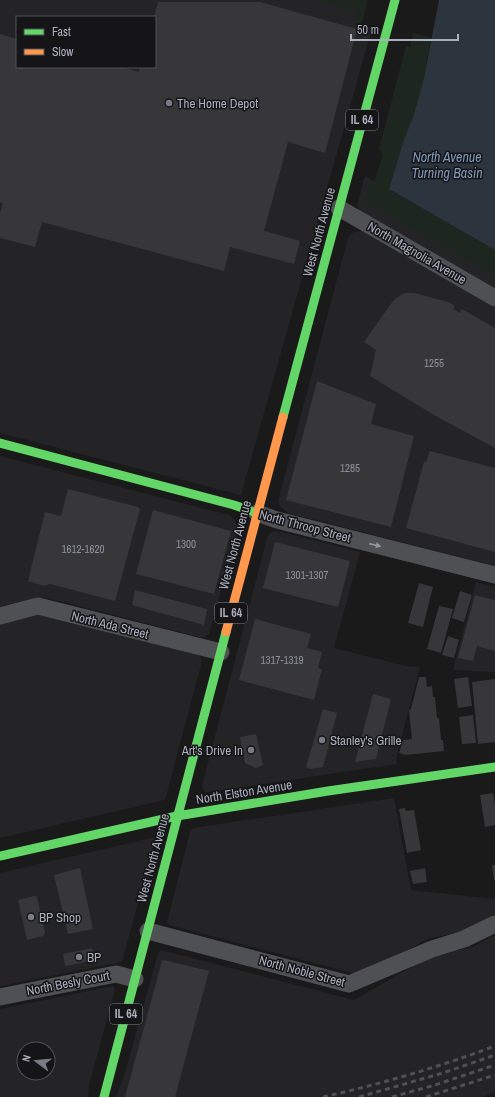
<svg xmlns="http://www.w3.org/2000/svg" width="495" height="1097" font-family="'Archivo Narrow',sans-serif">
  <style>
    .built { fill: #242427; fill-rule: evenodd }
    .green { fill: #1e2620 }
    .water { fill: #2c343e }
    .building { fill: #373739 }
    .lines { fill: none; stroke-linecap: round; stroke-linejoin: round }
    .street { stroke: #4f5054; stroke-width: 17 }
    .fast { stroke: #63d668; stroke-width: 9 }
    .slow { stroke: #ff974d; stroke-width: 9 }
    .rail { stroke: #4f5053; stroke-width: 3; stroke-dasharray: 5 4; stroke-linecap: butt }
    .oneway { fill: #9496a3 }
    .poi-dot { fill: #787a84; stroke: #151417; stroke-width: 1.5 }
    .labels { text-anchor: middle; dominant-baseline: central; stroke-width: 3; stroke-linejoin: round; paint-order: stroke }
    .number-label { font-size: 11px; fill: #8e909c }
    .shield { fill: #151417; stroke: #7e808b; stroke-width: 1 }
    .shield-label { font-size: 12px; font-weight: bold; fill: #abaebd }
    .poi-label { font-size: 13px; fill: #abaebd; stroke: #151417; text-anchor: start }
    .street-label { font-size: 13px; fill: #abaebd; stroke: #151417 }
    .water-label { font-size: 14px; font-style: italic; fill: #7f98ba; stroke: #151417 }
  </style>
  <rect width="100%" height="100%" fill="#1a1a1b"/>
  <g class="built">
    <path d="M0,0h368l-7,25 11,3 -131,467 -241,-62zM17,17h138v50h-138z"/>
    <path d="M365,176l130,74v40l-135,-78 -3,-7z"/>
    <path d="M362,231l133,76v259l-207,-53 -9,-8 -1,-4 70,-263 3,-4 3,-2z"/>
    <path d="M0,456l229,59 4,3 5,8v4l-29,104 -5,3h-5l-148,-38 -8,-1 -43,11z"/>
    <path d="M274,531l12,2 74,19 -26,96 72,18 14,1 -24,91 1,6 -188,28h-4l-3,-6 65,-248 3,-5z"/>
    <path d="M476,582l19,5v85l-42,-2z"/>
    <path d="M39,615l159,38 2,3 2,5 -36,136 -2,3 -164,38v-214z"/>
    <path d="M394,798l17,92 84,9v18l-32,15 -33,6 -67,36h-7l-187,-49 -2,-3 23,-90 3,-4z"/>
    <path d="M156,837l-34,125 -122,24v-113z"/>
    <path d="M495,935v157l-13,5h-366l9,-24 33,-120 3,-3 193,50 84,-48 33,-4z"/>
    <path d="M113,986l2,4 -26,95 -1,12h-88v-88zM24,1049h24v24h-24z"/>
  </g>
  <g class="green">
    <path d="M313,0h55l-8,29 -6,-1 4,-16z"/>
    <path d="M413,33l18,4 -7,41 -10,36 -11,28 -14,47 106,61v26l-131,-75 6,-20 5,-1 8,-26 -4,-5 27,-103 4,1z"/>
  </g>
  <path class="water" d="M439,0h56v250l-106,-61 14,-47 11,-28 10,-36z"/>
  <g class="building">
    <path d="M158,2h102l97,27 -32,124 -37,-11 -24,89 36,10 -6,23 -64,-17 -6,24 -182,-49 -7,25 -35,-9v-25l3,-10 -3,-1v-168l17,5v28h104l18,5 1,-5h15l-1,-50z"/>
    <path d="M405,293h9l34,9 7,4 -2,3 7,4 2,-4 33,19v120l-61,-33 -64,-39 6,-26 -12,-8 26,-37 6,-7z"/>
    <path d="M317,381l59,23 -5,20 43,12 -23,91 -105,-27z"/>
    <path d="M430,451l65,17v84l-89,-24 18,-66h2z"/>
    <path d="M68,489l70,18 2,2 -25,92 -65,-17 -6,2 -16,-5 17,-69 16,4z"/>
    <path d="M153,510l78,21 -17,63 -78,-20z"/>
    <path d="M275,542l75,19 -12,46 -75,-19z"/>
    <path d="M419,583l14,4 -10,40 -15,-4z"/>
    <path d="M135,590l72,19 -3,16 -72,-20z"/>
    <path d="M460,591l12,4 -8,27 -12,-4z"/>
    <path d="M475,595l20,5v51l-18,-5 -4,15 -15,-3z"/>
    <path d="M439,606l14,3 -12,44 -14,-4z"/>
    <path d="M255,619l56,15 -4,14 15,4 -4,16 4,1 -8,31 -75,-20z"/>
    <path d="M448,636l11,4 -5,18 -12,-3z"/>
    <path d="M419,677h7l1,10 5,-1 1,11h2l2,21h2l2,22h2l1,11 -38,4 -7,-2 4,-13 9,-1 -3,-29 2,-1z"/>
    <path d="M468,677l4,29 -14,2 -4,-29z"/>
    <path d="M495,679v63l-17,2 -6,-62z"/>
    <path d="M373,694l18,5 -15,60 -21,3z"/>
    <path d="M323,709l14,4 -14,54 -13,2 -4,-2z"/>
    <path d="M473,715l3,28 -14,1 -3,-27z"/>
    <path d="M256,734l7,31 -7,3 -11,-5 -5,-25v-1z"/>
    <path d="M493,793l2,13v19l-10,2 -5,-32z"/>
    <path d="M405,808l1,3 8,-1 7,40 -14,3 -8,-44z"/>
    <path d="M492,865h3v15h-1z"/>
    <path d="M80,868l13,61 -25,5 -14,-59z"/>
    <path d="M425,868l2,14 -14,2 -3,-13z"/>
    <path d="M34,896l3,1 8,36 -2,3 -16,4 -9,-40z"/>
    <path d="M92,948l3,12 -30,6 -2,-12z"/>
    <path d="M164,960l45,11 -34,126h-50l37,-136z"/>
  </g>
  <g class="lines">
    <g class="street">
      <path d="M339,208l156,90"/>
      <path d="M257,513l20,7 218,55"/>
      <path d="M0,616l38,-10 183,46"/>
      <path d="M148,931l201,53 83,-35 32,-10 31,-15"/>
      <path d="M0,997l116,-23 19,5"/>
    </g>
    <g class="fast">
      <path d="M283,417l112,-417"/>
      <path d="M0,443l234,62 23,8"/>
      <path d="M0,856l177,-40 151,-25 167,-24"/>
      <path d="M104,1097l122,-465"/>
    </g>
    <path class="slow" d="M226,632l57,-215"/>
    <g class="rail">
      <path d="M323,1097c58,-13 116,-30 172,-51"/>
      <path d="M359,1097l84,-24 52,-18"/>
      <path d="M392,1097l43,-12 60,-20"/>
      <path d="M426,1097l69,-22"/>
    </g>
  </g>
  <defs><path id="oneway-solid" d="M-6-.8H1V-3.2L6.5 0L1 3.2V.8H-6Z"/></defs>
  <use class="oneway" href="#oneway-solid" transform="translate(375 545) rotate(13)"/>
  <g class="poi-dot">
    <circle cx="169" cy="103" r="4"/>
    <circle cx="322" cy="740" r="4"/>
    <circle cx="251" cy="750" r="4"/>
    <circle cx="31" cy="917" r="4"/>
    <circle cx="79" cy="957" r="4"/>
  </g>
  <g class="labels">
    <g class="number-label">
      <text x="434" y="363">1255</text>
      <text x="350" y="468">1285</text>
      <text x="186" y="544">1300</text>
      <text x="83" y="549">1612-1620</text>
      <text x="307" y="575">1301-1307</text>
      <text x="282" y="660">1317-1319</text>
    </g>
    <g class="shield">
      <rect x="346" y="110" width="32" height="20" rx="3"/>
      <rect x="215" y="603" width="32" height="20" rx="3"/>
      <rect x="110" y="1004" width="32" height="20" rx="3"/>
    </g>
    <g class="shield-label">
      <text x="362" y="120">IL 64</text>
      <text x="231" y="613">IL 64</text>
      <text x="126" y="1014">IL 64</text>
    </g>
    <g class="poi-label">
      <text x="177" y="103">The Home Depot</text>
      <text x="330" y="740">Stanley's Grille</text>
      <text x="243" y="750" text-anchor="end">Art's Drive In</text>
      <text x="39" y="917">BP Shop</text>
      <text x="87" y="957">BP</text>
    </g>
    <g class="street-label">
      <text transform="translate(319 232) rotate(-75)">West North Avenue</text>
      <text transform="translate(417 253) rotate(30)">North Magnolia Avenue</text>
      <text transform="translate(305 526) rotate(15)">North Throop Street</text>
      <text transform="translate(235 545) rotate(-75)">West North Avenue</text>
      <text transform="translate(110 625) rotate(14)">North Ada Street</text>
      <text transform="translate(244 792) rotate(-9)">North Elston Avenue</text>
      <text transform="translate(153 858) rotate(-75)">West North Avenue</text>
      <text transform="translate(302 971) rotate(15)">North Noble Street</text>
      <text transform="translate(68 983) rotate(-11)">North Besly Court</text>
    </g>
    <g class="water-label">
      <text x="447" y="157">North Avenue<tspan x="447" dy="16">Turning Basin</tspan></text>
    </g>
  </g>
  <rect x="16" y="16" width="140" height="52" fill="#151417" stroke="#515259"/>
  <rect x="24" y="29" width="20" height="6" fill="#63d668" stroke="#515259"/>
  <text x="52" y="36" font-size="12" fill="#abaebd">Fast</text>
  <rect x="24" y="49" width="20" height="6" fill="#ff974d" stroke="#515259"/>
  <text x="52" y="56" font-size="12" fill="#abaebd">Slow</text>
  <g transform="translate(36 1061) rotate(286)"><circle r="19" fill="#151417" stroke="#515259"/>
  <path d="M0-3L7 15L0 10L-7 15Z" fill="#787a84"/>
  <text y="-6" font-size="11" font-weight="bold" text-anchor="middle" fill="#abaebd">N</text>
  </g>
  <path d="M351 34v6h107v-6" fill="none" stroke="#abaebd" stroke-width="2"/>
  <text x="357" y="34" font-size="12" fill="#abaebd" stroke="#151417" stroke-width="3" paint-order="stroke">50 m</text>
</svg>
